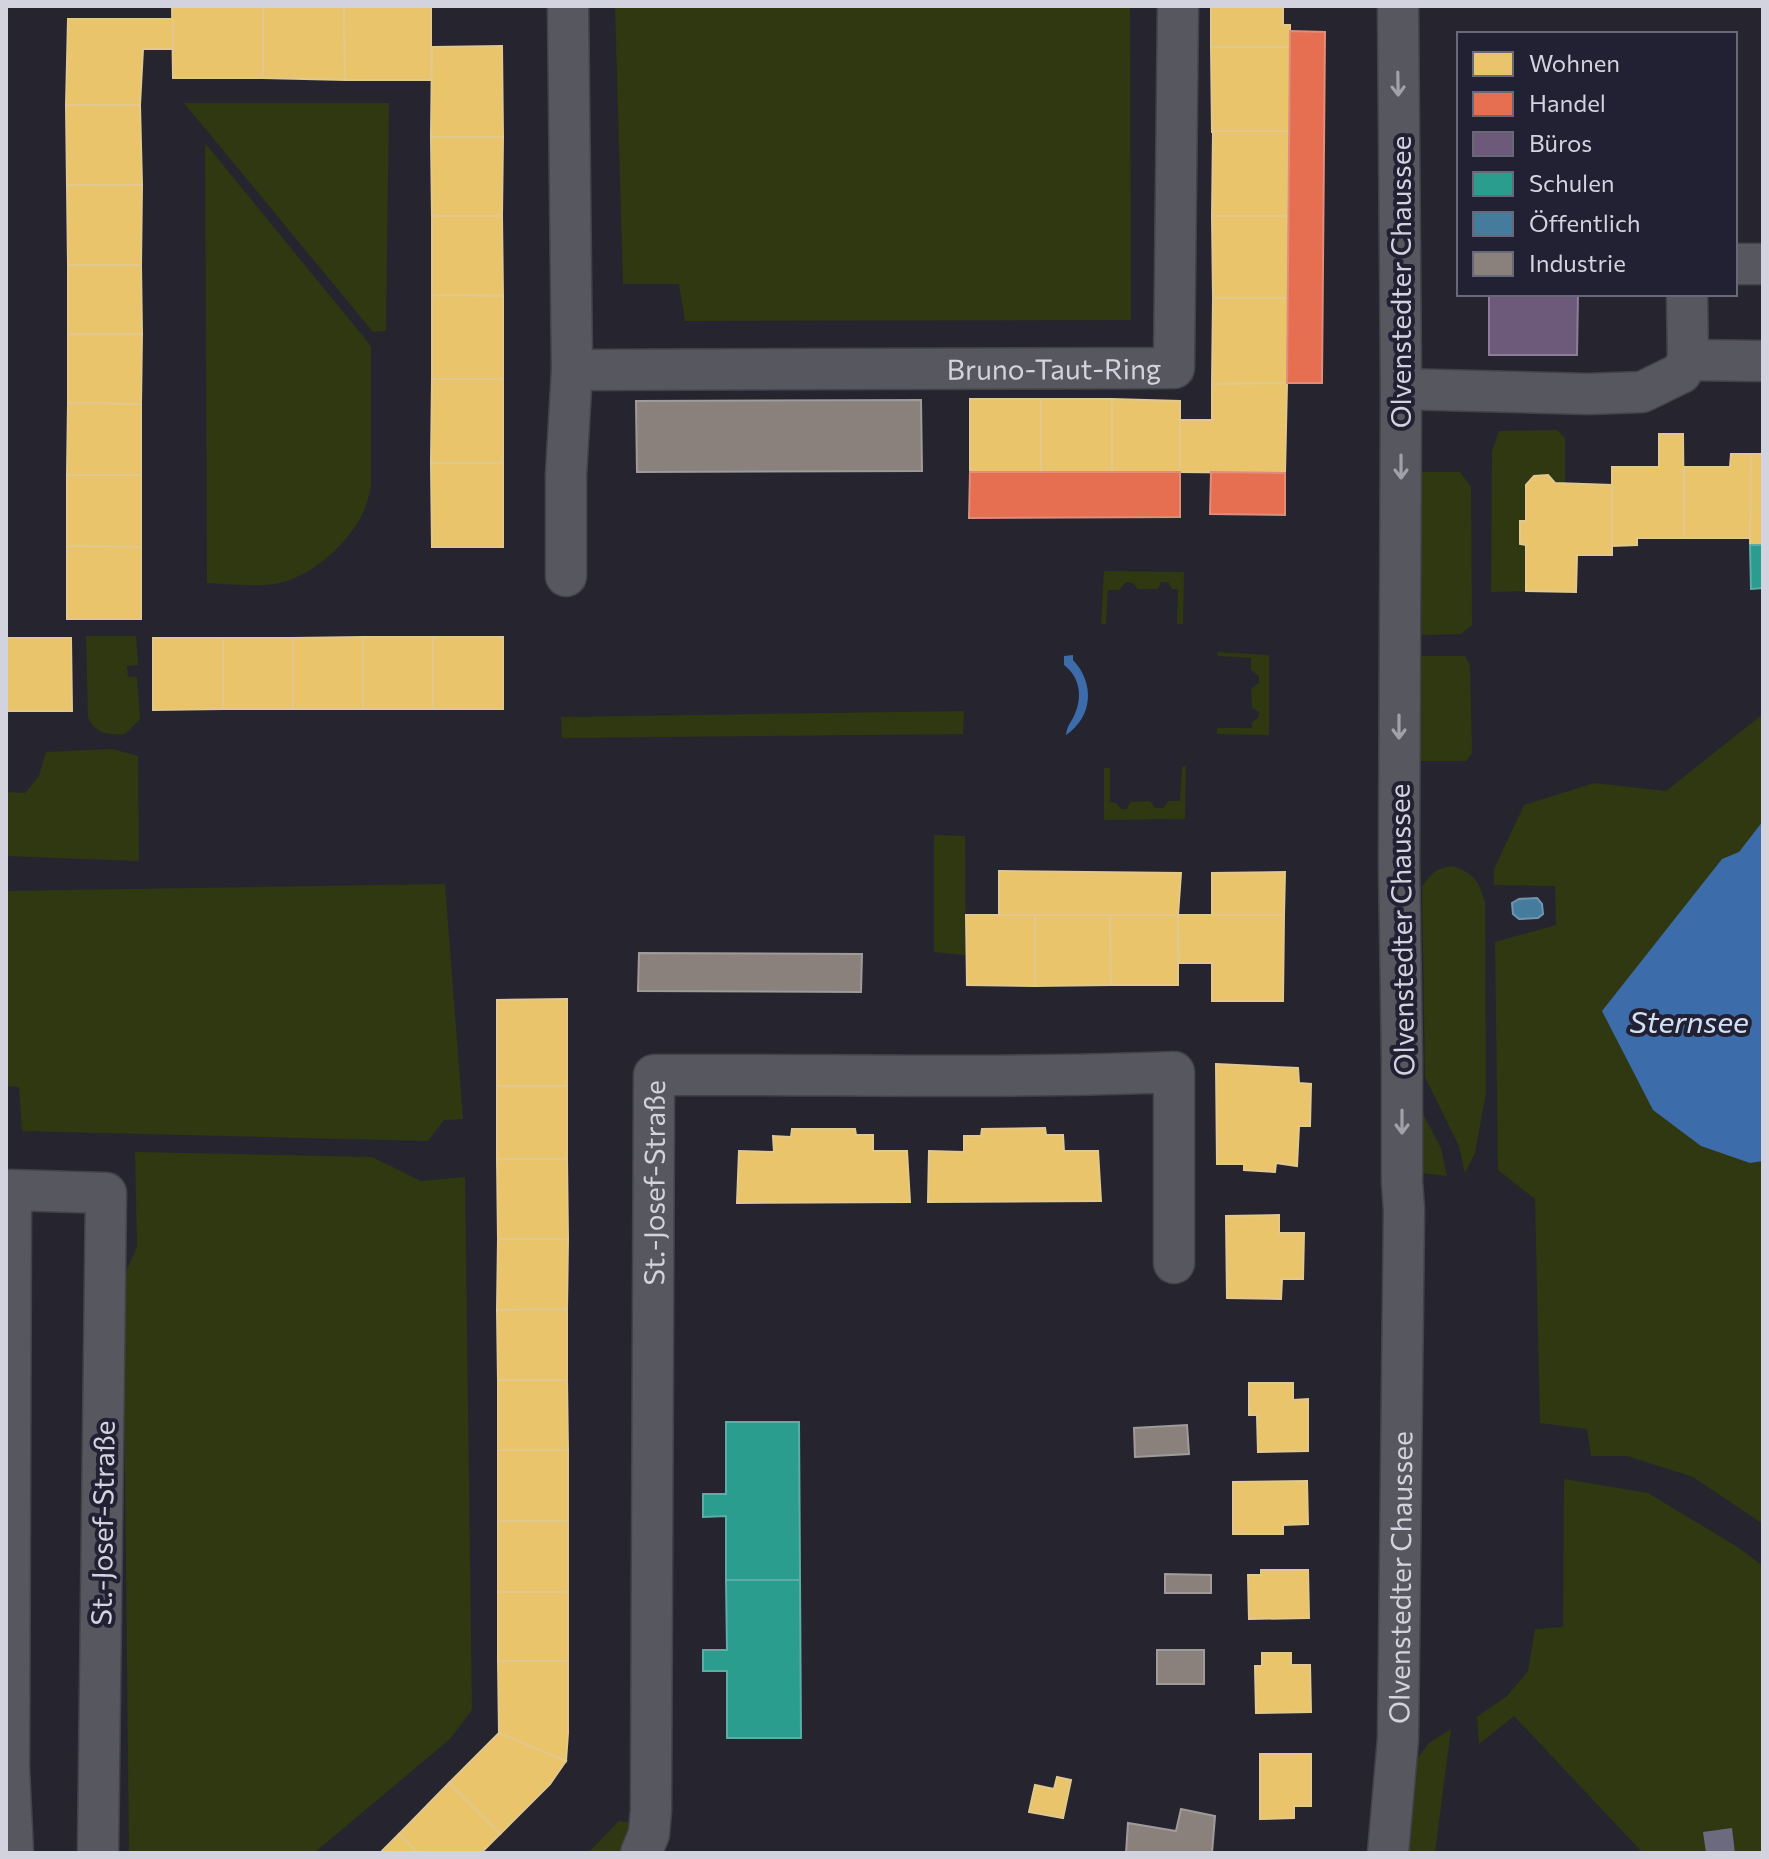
<svg xmlns="http://www.w3.org/2000/svg" width="1769" height="1859" font-family="Commissioner,sans-serif">
  <style>
    .green { fill: #2f3810 }
    .water { fill: #3d6cab }
    .homes { fill: #e9c46a; stroke: #e2c88d; stroke-width: 2 }
    .shops { fill: #e76f51; stroke: #e18d7c; stroke-width: 2 }
    .offices { fill: #6d597a; stroke: #8c7e98; stroke-width: 2 }
    .schools { fill: #2a9d8f; stroke: #5dada7; stroke-width: 2 }
    .public { fill: #457b9d; stroke: #7095b1; stroke-width: 2 }
    .industry { fill: #8a817c; stroke: #a09a9a; stroke-width: 2 }
    .building { fill: #6c6a7e }
    .lines { fill: none; stroke-linecap: round; stroke-linejoin: round }
    .minor-casing { stroke: #43424b; stroke-width: 43 }
    .minor { stroke: #57575f; stroke-width: 40 }
    .oneway { stroke: #a1a1ac }
    .labels { text-anchor: middle; dominant-baseline: central; stroke-width: 8; stroke-linejoin: round; paint-order: stroke }
    .street-label { font-size: 28px; fill: #d3d3df; stroke: #222133 }
    .water-label { font-size: 30px; font-style: italic; fill: #d2e0f3; stroke: #222133 }
  </style>
  <rect width="100%" height="100%" fill="#26252f"/>
  <g class="green">
    <path d="M615,6h515l1,314 -446,1 -6,-37h-56z"/>
    <path d="M184,103h205l-3,228 -13,1z"/>
    <path d="M205,143l166,203v141c-3,13 -6,24 -13,35 -17,28 -50,56 -83,62 -21,3 -46,0 -68,-1z"/>
    <path d="M1557,430l8,8v47l-10,-2 -21,-6 -8,8v36h-6l6,24v46l-35,1 1,-141 7,-20z"/>
    <path d="M1421,472h39l11,15 1,138 -11,9 -39,1z"/>
    <path d="M1104,571l80,1 -1,52h-6l1,-35h-6l-4,-7h-7l-3,7h-20l-5,-6 -7,-1 -7,8h-11l-2,34h-5z"/>
    <path d="M86,636h50l2,29 -11,1 1,11h9l3,42 -15,15c-17,1 -29,0 -37,-16z"/>
    <path d="M1217,652l52,3v80l-52,-1v-6h35v-6l6,-4 1,-6 -7,-4 -1,-19 8,-6v-7l-8,-6v-12l-33,-2z"/>
    <path d="M1420,656h45l5,10 2,87 -6,8h-47z"/>
    <path d="M964,711l-1,23 -401,4 -1,-21z"/>
    <path d="M1763,714v810l-70,-47 -66,-21h-36l-4,-27 -47,-6 -5,-224 -37,-29 -3,-228 61,-17 -1,-39 -61,-1v-16l30,-64 70,-22 72,8z"/>
    <path d="M112,749l26,7 1,105 -133,-5v-64l19,1 14,-17 7,-24z"/>
    <path d="M1186,766l-1,53 -81,1v-52h6v34l6,1 5,6h6l3,-7 20,-1 5,7h8l6,-7h11l2,-34z"/>
    <path d="M934,835l31,1 1,119 -32,-3z"/>
    <path d="M1453,866c23,9 25,14 32,36l1,190 -11,61 -10,20 -6,-27 -34,-69 -3,-190c9,-14 15,-19 31,-21z"/>
    <path d="M445,884l18,235 -19,1 -16,21 -406,-10 -3,-44 -13,-1v-195z"/>
    <path d="M1414,1097l27,51 6,28 -34,-4z"/>
    <path d="M135,1152l237,5 49,24 44,-4 7,533 -22,29 -136,114h-185l-6,-575 14,-31z"/>
    <path d="M1564,1479l84,14 88,53 27,20v287h-120l-129,-137 -35,28 -2,-27 30,-21 21,-25 7,-42 28,-2z"/>
    <path d="M1451,1729l-16,124h-29l10,-93 13,-17z"/>
    <path d="M619,1821l16,2 -11,30h-36z"/>
  </g>
  <g class="water">
    <path d="M1073,655v5c22,23 20,57 -7,75 1,-8 3,-10 7,-17 10,-19 8,-40 -9,-53v-9z"/>
    <path d="M1763,821v340l-13,2 -49,-17 -48,-36 -51,-99 120,-152 17,-7z"/>
  </g>
  <g class="homes">
    <path d="M172,6h91v72h-90z"/>
    <path d="M263,6h81l1,74 -82,-2z"/>
    <path d="M344,6h87v74h-86z"/>
    <path d="M1211,6h72v19h7v22h-79z"/>
    <path d="M68,19h105v30h-30l-3,56h-74z"/>
    <path d="M502,46l1,91h-72l1,-90z"/>
    <path d="M1211,47h79l-1,84 -77,1z"/>
    <path d="M66,105h74l2,80h-75z"/>
    <path d="M1213,131h76l-1,85h-76z"/>
    <path d="M431,137h72l-1,79h-70z"/>
    <path d="M67,185h75l-1,80h-73z"/>
    <path d="M432,216h70l1,80 -71,-1z"/>
    <path d="M1212,216h76v82h-75z"/>
    <path d="M68,265h73l1,69h-74z"/>
    <path d="M432,295l71,1v83h-71z"/>
    <path d="M1213,298h75l-1,85 -75,1z"/>
    <path d="M68,334h74l-1,70 -73,-1z"/>
    <path d="M432,379h71v84h-72z"/>
    <path d="M1287,383l-2,90 -105,-1v-52h32v-36z"/>
    <rect x="970" y="399" width="71" height="73"/>
    <rect x="1041" y="399" width="71" height="73"/>
    <path d="M1112,399l68,2v71h-68z"/>
    <path d="M68,403l73,1v71h-74z"/>
    <path d="M1659,434h24l1,104h-47v7l-25,1v-79h47z"/>
    <path d="M1731,454h20v84h-67v-71h46z"/>
    <path d="M1751,454h12v91h-13z"/>
    <path d="M431,463h72v84h-71z"/>
    <path d="M67,475h74v72l-74,-1z"/>
    <path d="M1548,475l7,8 57,2v70h-35l-1,37 -50,-1v-46l-6,-1v-23h6v-36l8,-9z"/>
    <path d="M67,546l74,1v72h-74z"/>
    <rect x="363" y="637" width="70" height="72"/>
    <path d="M363,637v72h-70v-71z"/>
    <rect x="433" y="637" width="70" height="72"/>
    <path d="M6,638h65l1,73h-66z"/>
    <path d="M153,638h70v71l-70,1z"/>
    <rect x="223" y="638" width="70" height="71"/>
    <path d="M999,871l182,2 -3,42h-179z"/>
    <path d="M1285,872l-1,43h-72v-42z"/>
    <path d="M966,915h69v71l-68,-1z"/>
    <path d="M1035,915h75l1,70 -76,1z"/>
    <path d="M1110,915h68v70h-67z"/>
    <path d="M1178,915h106l-1,86h-71v-38h-33z"/>
    <path d="M567,999v87h-70v-86z"/>
    <path d="M1216,1064l82,4 1,15 12,1 -1,42h-11l-2,40 -21,-3 -1,9 -31,-2v-6h-27z"/>
    <rect x="497" y="1086" width="70" height="73"/>
    <path d="M1045,1128l1,7h17l1,16h34l3,50 -173,1 1,-51 35,1v-16h17l1,-7z"/>
    <path d="M792,1129h63l1,6h17v16h34l3,51 -173,1 2,-52 35,1 -1,-16 18,1z"/>
    <path d="M497,1159h70l1,80h-70z"/>
    <path d="M1279,1215v18h25l-1,46h-21l-1,20 -54,-1 -1,-82z"/>
    <path d="M498,1239h70l-1,70 -70,1z"/>
    <path d="M567,1309v71h-69l-1,-70z"/>
    <path d="M498,1380h69l1,70h-70z"/>
    <path d="M1249,1383h44v17l15,-1v52l-50,1 -1,-37h-8z"/>
    <rect x="498" y="1450" width="70" height="71"/>
    <path d="M1307,1481l1,43 -25,1v9h-50v-52z"/>
    <rect x="498" y="1521" width="70" height="71"/>
    <path d="M1261,1570h47l1,48 -60,1 -1,-44h13z"/>
    <rect x="498" y="1592" width="70" height="69"/>
    <path d="M1262,1653h29v12h19l1,47 -55,1 -1,-47h7z"/>
    <path d="M498,1661h70v72l-2,28 -67,-28z"/>
    <path d="M499,1733l67,28 -16,23 -50,50 -51,-51z"/>
    <path d="M1260,1754h51v52h-17v12l-34,1z"/>
    <path d="M1057,1777l14,3 -8,38 -34,-6 6,-27 19,4z"/>
    <path d="M449,1783l51,51 -19,19h-63l-19,-19z"/>
    <path d="M399,1834l19,19h-38z"/>
  </g>
  <g class="shops">
    <path d="M1290,31l35,1 -3,351h-35z"/>
    <path d="M970,472h210v45l-211,1z"/>
    <path d="M1211,472l74,1v42l-75,-1z"/>
  </g>
  <path class="offices" d="M1489,294h89l-1,61h-88z"/>
  <g class="schools">
    <path d="M1750,545h13v43l-12,1z"/>
    <path d="M726,1422h73l1,158h-74v-64l-23,1v-23h23z"/>
    <path d="M726,1580h74l1,158h-74v-67h-24v-21h24z"/>
  </g>
  <path class="public" d="M1537,898l5,6 1,10 -5,4 -19,1 -6,-5 -1,-11 7,-4z"/>
  <g class="industry">
    <path d="M921,400l1,71 -285,1 -1,-71z"/>
    <path d="M639,953l223,1 -1,38 -223,-1z"/>
    <path d="M1187,1425l2,29 -54,3 -1,-29z"/>
    <path d="M1165,1574l46,1v18h-46z"/>
    <rect x="1157" y="1650" width="47" height="34"/>
    <path d="M1181,1809l34,7 -3,37h-86l2,-30 48,8z"/>
  </g>
  <path class="building" d="M1732,1828l3,25h-29l-3,-21z"/>
  <g class="lines">
    <defs>
      <g id="minor">
        <path d="M1735,264h28"/>
        <path d="M1688,360l75,1"/>
        <path id="s1" d="M572,370l602,-2 4,-362"/>
        <path d="M1401,389l188,5 53,-2 39,-19 7,-13 -1,-66"/>
        <path d="M566,576v-101l6,-105 -4,-364"/>
        <path d="M13,1853l-4,-84 2,-579 95,3 -8,660"/>
        <path id="s2" d="M641,1853l8,-19 2,-24 3,-735c174,-1 347,4 520,-3v191"/>
        <path id="s3" d="M1388,1853l10,-114 6,-529 -2,-28v-120l-3,-199 2,-474 -3,-383"/>
      </g>
    </defs>
    <use href="#minor" class="minor-casing"/>
    <use href="#minor" class="minor"/>
  </g>
  <defs><path id="oneway-shaft" d="M-6 0H5M1.5-3L5.5 0L1.5 3" fill="none" stroke-width="1.6" stroke-linecap="round" stroke-linejoin="round" transform="scale(2)"/></defs>
  <g class="oneway">
    <use href="#oneway-shaft" transform="translate(1398 84) rotate(89)"/>
    <use href="#oneway-shaft" transform="translate(1401 467) rotate(90)"/>
    <use href="#oneway-shaft" transform="translate(1399 727) rotate(90)"/>
    <use href="#oneway-shaft" transform="translate(1402 1122) rotate(90)"/>
  </g>
  <g class="labels">
    <g class="street-label">
      <text transform="translate(1400 282) rotate(-90)">Olvenstedter Chaussee</text>
      <text stroke="none"><textPath href="#s1" startOffset="482">Bruno-Taut-Ring</textPath></text>
      <text transform="translate(1401 930) rotate(-91)">Olvenstedter Chaussee</text>
      <text stroke="none"><textPath href="#s2" startOffset="672">St.-Josef-Straße</textPath></text>
      <text transform="translate(102 1523) rotate(-89)">St.-Josef-Straße</text>
      <text stroke="none"><textPath href="#s3" startOffset="276">Olvenstedter Chaussee</textPath></text>
    </g>
    <g class="water-label">
      <text x="1689" y="1020">Sternsee</text>
    </g>
  </g>
  <rect width="1769" height="1859" fill="none" stroke="#d3d3df" stroke-width="16"/>
  <rect x="1457" y="32" width="280" height="264" fill="#222133" stroke="#696878" stroke-width="2"/>
  <rect x="1473" y="52" width="40" height="24" fill="#e9c46a" stroke="#696878" stroke-width="2"/>
  <text x="1529" y="72" font-size="24" fill="#d3d3df">Wohnen</text>
  <rect x="1473" y="92" width="40" height="24" fill="#e76f51" stroke="#696878" stroke-width="2"/>
  <text x="1529" y="112" font-size="24" fill="#d3d3df">Handel</text>
  <rect x="1473" y="132" width="40" height="24" fill="#6d597a" stroke="#696878" stroke-width="2"/>
  <text x="1529" y="152" font-size="24" fill="#d3d3df">Büros</text>
  <rect x="1473" y="172" width="40" height="24" fill="#2a9d8f" stroke="#696878" stroke-width="2"/>
  <text x="1529" y="192" font-size="24" fill="#d3d3df">Schulen</text>
  <rect x="1473" y="212" width="40" height="24" fill="#457b9d" stroke="#696878" stroke-width="2"/>
  <text x="1529" y="232" font-size="24" fill="#d3d3df">Öffentlich</text>
  <rect x="1473" y="252" width="40" height="24" fill="#8a817c" stroke="#696878" stroke-width="2"/>
  <text x="1529" y="272" font-size="24" fill="#d3d3df">Industrie</text>
</svg>
